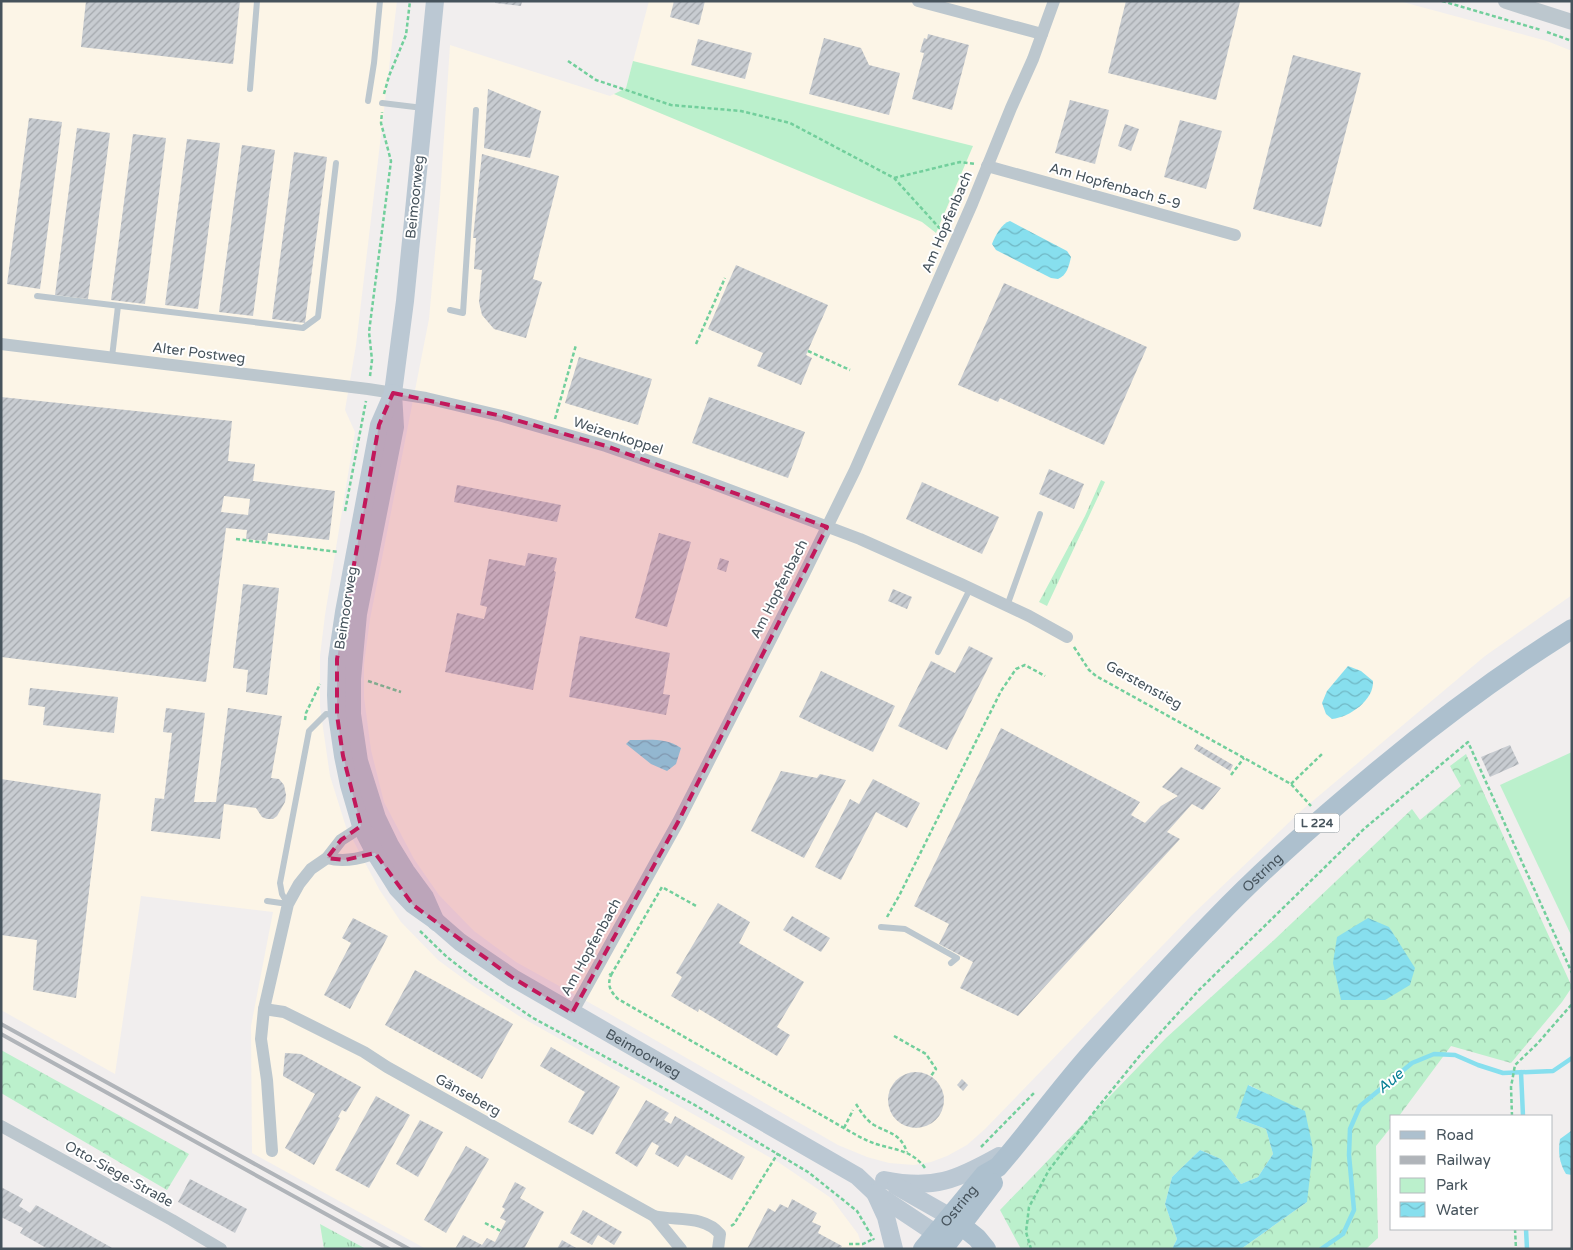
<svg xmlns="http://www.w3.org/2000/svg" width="1573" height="1250" font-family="'Varela Round',sans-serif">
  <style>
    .commercial { fill: #fcf5e7 }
    .grass { fill: url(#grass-tufts) }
    .forest { fill: url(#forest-crowns) }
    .park { fill: #bbf0cc }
    .water { fill: url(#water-waves) }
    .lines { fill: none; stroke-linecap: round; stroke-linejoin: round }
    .stream { stroke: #87dfee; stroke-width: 4.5 }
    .building { fill: url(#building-hatch); fill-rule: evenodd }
    .path { stroke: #72cf9c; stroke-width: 2.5; stroke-dasharray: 4 2.5; stroke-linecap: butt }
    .service { stroke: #bcc7ce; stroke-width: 6 }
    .minor { stroke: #bcc7ce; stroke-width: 12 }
    .tertiary { stroke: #bcc7ce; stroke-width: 16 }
    .secondary { stroke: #bbc8d3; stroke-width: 18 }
    .primary { stroke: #adc0ce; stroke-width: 20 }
    .rail { stroke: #b0b4b9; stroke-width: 4 }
    .marked { fill: #c2185b; fill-opacity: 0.2; stroke: #c2185b; stroke-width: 4; stroke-dasharray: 10 6; stroke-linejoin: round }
    .labels { text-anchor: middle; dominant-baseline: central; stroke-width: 4; stroke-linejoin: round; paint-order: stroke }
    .shield { fill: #fff; stroke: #7e878d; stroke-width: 1 }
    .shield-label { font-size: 12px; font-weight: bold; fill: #46535c }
    .street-label { font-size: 14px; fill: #46535c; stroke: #fff }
    .water-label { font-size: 15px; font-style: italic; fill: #098096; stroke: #fff }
  </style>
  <defs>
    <pattern id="grass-tufts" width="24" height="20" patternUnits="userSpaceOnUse" patternTransform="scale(1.25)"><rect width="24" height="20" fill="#bbf0cc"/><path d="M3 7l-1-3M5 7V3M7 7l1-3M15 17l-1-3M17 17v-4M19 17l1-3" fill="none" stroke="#9ac5a9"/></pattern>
    <pattern id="forest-crowns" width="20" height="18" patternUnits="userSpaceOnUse" patternTransform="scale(1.25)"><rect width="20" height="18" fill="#bbf0cc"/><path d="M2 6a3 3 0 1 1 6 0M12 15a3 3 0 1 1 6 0" fill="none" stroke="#9ac5a9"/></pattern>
    <pattern id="water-waves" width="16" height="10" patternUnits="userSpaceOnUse" patternTransform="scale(1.25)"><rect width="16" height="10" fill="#87dfee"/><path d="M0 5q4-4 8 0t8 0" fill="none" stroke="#70b7c4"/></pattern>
    <pattern id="building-hatch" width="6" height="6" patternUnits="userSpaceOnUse" patternTransform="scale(1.25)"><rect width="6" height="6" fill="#c8ccd1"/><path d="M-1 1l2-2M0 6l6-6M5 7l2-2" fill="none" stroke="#a4a8ad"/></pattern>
  </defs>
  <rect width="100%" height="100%" fill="#f1eeee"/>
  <g class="commercial">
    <path d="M1,1h396l-41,344 -11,65 10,22 -30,183 -5,41v51l10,69 16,51 33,62 22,33 37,38 34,25 47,31 259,146 53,36 27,36 5,15h-437l-174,-96 -1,-127 22,-114 -132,-16 -26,178 -114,-64z"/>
    <path d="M649,1h750l148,40 25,10v544l-87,61 -183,154 -110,105 -207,214 -18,16 -20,11 -16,6 -17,3 -25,-2 -22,-6 -29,-12 -223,-128 -99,-55 -42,-31 -35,-36 -25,-36 -30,-57 -13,-52 -7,-53v-33l6,-45 59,-300 11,-121 10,-153 160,51 16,-8z"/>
  </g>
  <g class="grass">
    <path d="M1101,480l4,2 -58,124 -8,-4 46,-86z"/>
    <path d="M320,1224l46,25h-42z"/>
  </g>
  <g class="forest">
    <path d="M1466,754l106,233 -10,15 -51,61 -60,-17 -52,70h-7v10l-16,20 2,92 -12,11h-125l66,-47 -36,-106 -22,-11 -13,33 30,11 7,25 -15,23 -17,7 -20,-25 -21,-9 -28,27 -7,27 12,35 -5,10h-151l-21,-39 166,-172 108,-98 138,-131 8,11 41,-34 -11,-20z"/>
    <path d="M1,1050l188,104 -22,36 -166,-97z"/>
  </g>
  <g class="park">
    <path d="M633,61l340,85 -37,87 -14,-11 -308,-128 12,-6z"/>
    <path d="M1572,752v185l-72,-152z"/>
  </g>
  <g class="water">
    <path d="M1010,221l57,30 4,6c-2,9 -4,18 -13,22l-7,-1 -55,-28 -4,-6c3,-8 10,-21 18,-23z"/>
    <path d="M1348,666l13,5 12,10c1,19 -23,36 -41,38l-6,-5 -4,-11 5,-12z"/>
    <path d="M630,740c17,0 36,-3 51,8l-5,16 -9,7 -16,-7 -25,-20z"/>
    <path d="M1368,918l21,9 26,41 -5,17 -25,15h-44l-8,-37 4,-26z"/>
    <path d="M1248,1085l57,26 8,38 -6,53 -66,47h-69l5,-10 -12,-35 7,-27 28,-27 21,9 20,25 17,-7 15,-23 -7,-25 -30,-11z"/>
    <path d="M1571,1131h1v44l-6,-1c-7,-12 -8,-21 -6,-35z"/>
  </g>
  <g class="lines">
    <g class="stream">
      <path d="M1521,1072l2,44"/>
      <path d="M1526,1229l1,20"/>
      <path d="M1321,1249l22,-15 11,-24 -5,-55 1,-26 10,-23 52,-43 22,-9 21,1 23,10 25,8 50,-2 19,-13"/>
    </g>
  </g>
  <g class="building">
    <path d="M86,1h154l-7,63 -152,-17z"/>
    <path d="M495,1h27l-1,5 -26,-3z"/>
    <path d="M674,1h31l-6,24 -29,-8z"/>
    <path d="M1126,1l114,1 -24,98 -108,-27z"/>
    <path d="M928,34l41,11 -17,65 -40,-11 12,-46 -4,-1 4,-14 3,1z"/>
    <path d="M824,38l37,10 8,17 31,8 -11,42 -80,-21z"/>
    <path d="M698,39l54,14 -7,26 -54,-14z"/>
    <path d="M1293,55l68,18 -40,154 -68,-18z"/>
    <path d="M488,89l53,22 -11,47 -46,-10z"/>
    <path d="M1070,100l39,10 -14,54 -40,-11z"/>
    <path d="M29,118l33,4 -22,167 -33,-5z"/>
    <path d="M1180,120l42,11 -16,58 -42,-12z"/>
    <path d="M1125,124l14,5 -8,22 -13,-5z"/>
    <path d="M77,128l33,5 -22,166 -33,-4z"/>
    <path d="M133,134l33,4 -21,166 -34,-4z"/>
    <path d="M187,139l33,4 -22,166 -33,-4z"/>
    <path d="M242,145l33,5 -22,166 -34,-4z"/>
    <path d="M294,152l33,5 -22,166 -33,-4z"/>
    <path d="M482,154l77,22 -26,103 9,3 -16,56 -32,-9 -12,-14 -3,-13 3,-32 -8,-1 2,-31h-3z"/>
    <path d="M736,265l92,40 -22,50 6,3 -11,27 -44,-19 6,-13 -55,-24z"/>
    <path d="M1004,283l143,64 -43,98 -104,-47 -2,4 -40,-17z"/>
    <path d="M579,357l73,22 -14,46 -73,-22z"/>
    <path d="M1,397l231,24 -4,40 27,3 -2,17 82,10 -6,49 -61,-7 -1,8 -21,-2 1,-9 -21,-2 -20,154 -205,-25zM224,496l26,3 -2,16 -27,-3z"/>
    <path d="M709,397l96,35 -17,46 -96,-35z"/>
    <path d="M1049,469l35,15 -10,25 -35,-15z"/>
    <path d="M922,482l77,35 -17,37 -76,-35z"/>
    <path d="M457,485l104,20 -4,17 -103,-20z"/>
    <path d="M659,533l32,9 -24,85 -32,-9z"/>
    <path d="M528,553l29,5 -3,13 2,1 -23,118 -88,-18 12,-59 27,6 3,-12 -7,-2 9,-46 36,7z"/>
    <path d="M720,558l9,3 -3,11 -9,-3z"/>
    <path d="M243,584l36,4 -12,107 -21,-3 2,-22 -15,-2z"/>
    <path d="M893,589l19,8 -5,12 -19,-8z"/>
    <path d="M580,636l90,17 -7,41 7,1 -4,20 -97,-18z"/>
    <path d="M969,646l24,12 -46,92 -49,-24 33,-65 24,12z"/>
    <path d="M821,671l74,35 -22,46 -74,-35z"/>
    <path d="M30,688l88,9 -4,36 -71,-8 2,-18 -17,-2z"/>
    <path d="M166,708l39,5 -11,89h22l12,-94 54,8 -11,62 8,1 5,6 2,10 -1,7 -8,14 -4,3h-6l-5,-2 -6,-9 -32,-4 -4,35 -69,-8 4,-33 9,1 8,-66 -9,-1z"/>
    <path d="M1001,728l139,74 -9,13 14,8 16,-17 17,-10 -16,-9 19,-20 40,21 -18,22 -11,-6 -25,28 13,7 -162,177 -58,-28 13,-26 -34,-18 10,-20 -35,-18z"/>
    <path d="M1197,744l36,21 -3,6 -36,-22z"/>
    <path d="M1510,745l9,19 -29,13 -9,-20z"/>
    <path d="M781,771l36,7 3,-4 26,6 -42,78 -53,-27z"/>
    <path d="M1,779l100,15 -25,204 -43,-8 4,-50 -36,-5z"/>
    <path d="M873,779l47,24 -13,25 -31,-16 -35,68 -26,-13 35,-68 9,5z"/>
    <path d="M718,903l32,19 -11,21 65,39 -27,45 13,8 -13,21 -78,-47 -1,3 -27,-16 11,-19 -6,-4z"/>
    <path d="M792,916l38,22 -9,14 -38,-22z"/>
    <path d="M353,918l35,18 -38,73 -26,-14 27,-52 -9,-5z"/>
    <path d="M415,970l98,54 -31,55 -97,-54z"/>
    <path d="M551,1047l69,40 -27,48 -25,-13 17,-30 -45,-26z"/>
    <path d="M285,1053l16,1 60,33 -15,25 -4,-2 -4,7 2,1 -26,47 -29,-17 30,-54 -32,-18z"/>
    <circle cx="916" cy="1100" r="28"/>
    <path d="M962,1079l6,6 -5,6 -6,-6z"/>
    <path d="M376,1096l34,19 -41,73 -34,-18z"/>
    <path d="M646,1100l23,13 -5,7 7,4 4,-8 70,41 -13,23 -46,-25 -8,12 -23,-13 4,-8 -7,-4 -15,25 -22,-14z"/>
    <path d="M420,1120l23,12 -25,45 -22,-13z"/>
    <path d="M466,1146l23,13 -43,74 -22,-13z"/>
    <path d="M190,1179l57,30 -12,24 -57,-31z"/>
    <path d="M515,1182l11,6 -6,10 24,14 -20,37h-69l8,-14 19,10 5,-7 8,4 11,-21 -6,-3 5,-9 -3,-2z"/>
    <path d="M1,1187l22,12 -4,7 5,3 6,4 6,-8 78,44h-66l-28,-16 3,-5 -22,-11z"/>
    <path d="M792,1199l25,14 -5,9 9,4 -3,7 24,13 -2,3h-93l21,-41 7,4 5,-8 8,4z"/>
    <path d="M583,1210l39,22 -8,13 -16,-10 -6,10 -22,-12z"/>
    <path d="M562,1240l16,9h-21z"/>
  </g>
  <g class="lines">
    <g class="path">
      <path d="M1442,1l99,29"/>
      <path d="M1547,32l25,9"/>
      <path d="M568,61l28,19 75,25 70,6 49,12 104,55 50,55"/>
      <path d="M384,94l5,-18 17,-41 4,-34"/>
      <path d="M894,178l66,-16 15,2"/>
      <path d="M696,344l29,-66"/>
      <path d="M808,351l42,19"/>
      <path d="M370,376l2,-16 -3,-28 22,-171 -10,-38 1,-11"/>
      <path d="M555,419l21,-74"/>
      <path d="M345,511l21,-110"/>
      <path d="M236,539l102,13"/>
      <path d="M1074,647l15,23 7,6 195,108 20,22"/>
      <path d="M368,681l33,11"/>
      <path d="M305,720l1,-7 14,-29"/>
      <path d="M1231,775l13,-17"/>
      <path d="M1291,784l31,-30"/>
      <path d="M887,917l12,-21 102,-205 15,-22 9,-4 20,11"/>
      <path d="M420,931l27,26 27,21 59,40 160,86 115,68 49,39 17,29"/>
      <path d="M609,974l2,1c-4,10 -1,16 7,24l240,137c6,3 12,6 18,8 19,6 36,6 49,24"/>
      <path d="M611,975l51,-88 36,20"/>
      <path d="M894,1036l32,18 10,15 -5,7"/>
      <path d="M856,1104c5,8 10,16 18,21 16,9 26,8 33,27"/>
      <path d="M1512,1116l-1,-29 4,-22 22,-21 35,-40"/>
      <path d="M844,1128l9,-18"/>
      <path d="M981,1147l54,-55"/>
      <path d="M485,1223l16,8"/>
      <path d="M731,1226l3,-2 44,-71"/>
      <path d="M1515,1229l1,20"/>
      <path d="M849,1244h14l10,-5"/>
      <path d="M1031,1249l-5,-17 3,-25 20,-37 49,-63 44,-54 57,-63 166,-162 103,-86 104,231"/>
    </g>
    <g class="service">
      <path d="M250,89l7,-88"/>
      <path d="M368,101l6,-38 6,-62"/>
      <path d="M382,103l41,5"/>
      <path d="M37,296l266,32 15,-11 18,-154"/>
      <path d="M450,310l13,3 13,-203"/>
      <path d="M112,357l6,-51"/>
      <path d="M1007,606l33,-92"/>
      <path d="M938,652l32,-63"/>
      <path d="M267,901l21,3"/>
      <path d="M288,904l-6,-10 -2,-11 29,-152 17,-17 9,1"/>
      <path d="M881,927l24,2 52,29 -6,5"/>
    </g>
    <g class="minor">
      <path d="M918,1l124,33"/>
      <path d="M987,166l248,69"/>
      <path d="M1,344l367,45 58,9 76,18 104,30 89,31 165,62 101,45 68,32 38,21"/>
      <path d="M327,858c18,5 40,0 55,-9"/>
      <path d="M264,1009l20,3 80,40 23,15 267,149c23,5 50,-1 66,18l-2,15"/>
      <path d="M572,1013l106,-191 125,-246 52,-106 117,-266 39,-96 22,-49 21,-58"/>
      <path d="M1,1126l171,94 49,29"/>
      <path d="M272,1151l-5,-71 -6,-41 3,-30 24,-105 11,-20 12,-15 16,-11 14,-18 28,-18"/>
      <path d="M654,1216l27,33"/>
    </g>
    <path class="tertiary" d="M1506,1l66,21"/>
    <g class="secondary">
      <path d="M435,1l-30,300 -12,92 2,34 -37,187 -6,65v35l7,47 18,57 13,27 16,26 19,26 11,25"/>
      <path id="s1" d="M393,393l-14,32 -35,187 -7,47 -1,36 1,20 6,41 6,29 12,41 14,27 22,35 16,17 24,17 23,20 53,36 344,198 18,17 60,40"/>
      <path d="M884,1180c50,10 72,0 115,-24"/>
      <path d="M896,1186l53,30"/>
      <path d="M875,1193l11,24 8,32"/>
    </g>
    <g class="primary">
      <path d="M952,1218l25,20 9,11"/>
      <path id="s2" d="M923,1249l61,-74 14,-8c33,-38 62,-79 96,-117 39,-44 79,-88 121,-131 42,-44 88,-85 134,-124 71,-61 143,-116 223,-166"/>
      <path d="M943,1249l50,-66"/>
    </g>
    <g class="rail">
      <path d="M1,1024l408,225"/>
      <path d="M1,1034l388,215"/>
    </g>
  </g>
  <path class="marked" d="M393,393l109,23 104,30 221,81 -149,295 -106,191 -59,-35 -100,-73 -38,-52 -30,7 -18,-2 14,-18 20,-14 -18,-70 -6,-41v-56l42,-234z"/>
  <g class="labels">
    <rect class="shield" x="1294.5" y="813.5" width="45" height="19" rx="4"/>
    <g class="shield-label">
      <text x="1317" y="823">L 224</text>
    </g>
    <g class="street-label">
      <text transform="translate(1115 186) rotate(16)">Am Hopfenbach 5-9</text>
      <text transform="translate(415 197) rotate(-84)">Beimoorweg</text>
      <text transform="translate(947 222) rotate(-67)">Am Hopfenbach</text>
      <text transform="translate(199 353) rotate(7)">Alter Postweg</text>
      <text transform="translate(618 436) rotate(18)">Weizenkoppel</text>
      <text transform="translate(779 589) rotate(-63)">Am Hopfenbach</text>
      <text transform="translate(346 608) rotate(-81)">Beimoorweg</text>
      <text transform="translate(1144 685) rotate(29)">Gerstenstieg</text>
      <text stroke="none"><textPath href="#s2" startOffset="508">Ostring</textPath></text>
      <text transform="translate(591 947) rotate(-61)">Am Hopfenbach</text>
      <text stroke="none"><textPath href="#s1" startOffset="812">Beimoorweg</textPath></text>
      <text transform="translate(468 1095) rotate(29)">Gänseberg</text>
      <text transform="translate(119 1174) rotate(29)">Otto-Siege-Straße</text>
      <text stroke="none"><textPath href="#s2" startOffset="56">Ostring</textPath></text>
    </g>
    <g class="water-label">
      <text transform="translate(1390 1081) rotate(-40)">Aue</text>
    </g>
  </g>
  <rect width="1573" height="1250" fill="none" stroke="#46535c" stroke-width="5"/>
  <rect x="1390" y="1115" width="162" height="115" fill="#ffffff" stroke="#b5babe"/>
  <rect x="1400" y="1131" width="25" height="8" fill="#adc0ce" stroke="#b5babe"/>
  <text x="1436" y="1140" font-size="15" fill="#46535c">Road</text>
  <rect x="1400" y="1156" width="25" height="8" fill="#b0b4b9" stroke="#b5babe"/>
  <text x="1436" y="1165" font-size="15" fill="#46535c">Railway</text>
  <rect x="1400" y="1178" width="25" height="15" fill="#bbf0cc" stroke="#b5babe"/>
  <text x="1436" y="1190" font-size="15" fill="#46535c">Park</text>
  <rect x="1400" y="1202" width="25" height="15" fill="url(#water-waves)" stroke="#b5babe"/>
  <text x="1436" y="1215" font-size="15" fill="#46535c">Water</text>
</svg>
